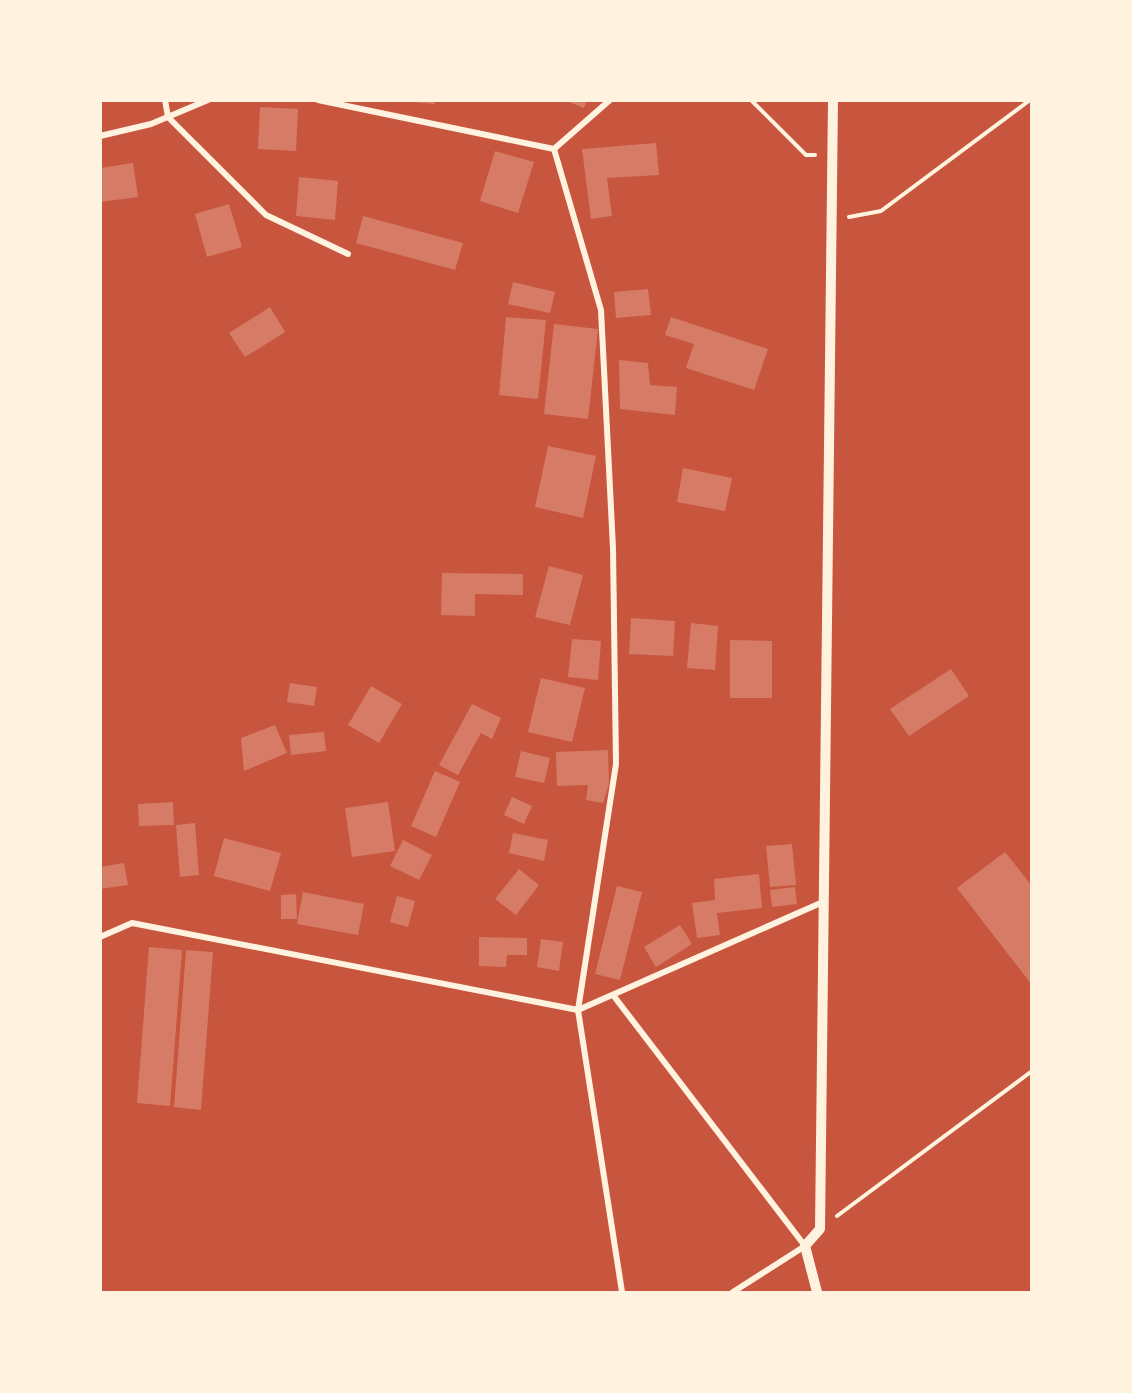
<svg xmlns="http://www.w3.org/2000/svg" width="1132" height="1393" font-family="'DM Sans',sans-serif">
  <style>
    .building { fill: #d67c66 }
    .lines { fill: none; stroke-linecap: round; stroke-linejoin: round }
    .path { stroke: #fff3e0; stroke-width: 4 }
    .minor { stroke: #fff3e0; stroke-width: 6 }
    .tertiary { stroke: #fff3e0; stroke-width: 10 }
  </style>
  <rect width="100%" height="100%" fill="#c8553d"/>
  <g class="building">
    <path d="M412,100h23v4l-23,-2z"/>
    <path d="M564,100h23l-3,8z"/>
    <path d="M260,107l38,2 -2,42 -38,-2z"/>
    <path d="M656,143l3,32 -52,3 5,38 -21,3 -9,-70z"/>
    <path d="M495,151l39,11 -16,51 -38,-12z"/>
    <path d="M133,163l5,34 -38,5v-34z"/>
    <path d="M299,177l39,4 -3,39 -39,-4z"/>
    <path d="M229,204l13,43 -35,10 -12,-43z"/>
    <path d="M363,216l100,27 -8,27 -99,-27z"/>
    <path d="M513,282l42,10 -5,21 -42,-9z"/>
    <path d="M648,289l3,26 -35,3 -2,-26z"/>
    <path d="M270,307l15,25 -40,25 -16,-24z"/>
    <path d="M506,317l40,3 -8,79 -39,-4z"/>
    <path d="M671,317l97,32 -14,41 -68,-22 8,-24 -29,-9z"/>
    <path d="M554,324l44,5 -10,90 -44,-5z"/>
    <path d="M619,360l29,3 2,22 27,2 -2,28 -55,-6z"/>
    <path d="M548,446l48,10 -13,62 -48,-11z"/>
    <path d="M683,468l49,10 -7,33 -48,-9z"/>
    <path d="M549,566l34,9 -13,50 -35,-8z"/>
    <path d="M442,573l81,1v21l-48,-1v22l-34,-1z"/>
    <path d="M631,618l44,3 -2,35 -44,-2z"/>
    <path d="M691,623l27,3 -3,44 -28,-2z"/>
    <path d="M572,639l29,2 -3,39 -30,-3z"/>
    <path d="M730,640l42,1v57h-42z"/>
    <path d="M951,669l18,27 -60,40 -19,-27z"/>
    <path d="M541,678l44,10 -13,54 -44,-10z"/>
    <path d="M290,683l27,4 -3,19 -27,-4z"/>
    <path d="M371,686l31,18 -23,39 -31,-18z"/>
    <path d="M472,704l29,14 -9,21 -11,-6 -23,42 -19,-10z"/>
    <path d="M275,725l12,28 -43,18 -3,-33z"/>
    <path d="M324,732l2,19 -35,4 -2,-20z"/>
    <path d="M608,750l1,34 -6,19 -17,-3 2,-15 -31,1 -1,-34z"/>
    <path d="M521,751l29,7 -6,25 -29,-6z"/>
    <path d="M435,771l25,11 -24,55 -25,-11z"/>
    <path d="M512,797l20,9 -8,18 -20,-9z"/>
    <path d="M173,802l1,23 -35,1 -1,-22z"/>
    <path d="M388,802l7,49 -43,6 -7,-49z"/>
    <path d="M195,823l4,52 -19,2 -4,-52z"/>
    <path d="M513,833l35,7 -4,21 -35,-8z"/>
    <path d="M224,838l57,15 -11,38 -56,-15z"/>
    <path d="M403,840l29,15 -13,25 -29,-14z"/>
    <path d="M792,844l4,41 -26,2 -4,-41z"/>
    <path d="M1005,852l27,34v99l-75,-97z"/>
    <path d="M124,863l4,22 -28,4v-22z"/>
    <path d="M519,869l20,16 -23,30 -21,-16z"/>
    <path d="M759,874l3,34 -45,5 3,22 -23,3 -5,-35 23,-3 -1,-21z"/>
    <path d="M617,886l25,6 -22,88 -25,-6z"/>
    <path d="M795,887l2,17 -25,3 -2,-17z"/>
    <path d="M303,892l61,12 -6,31 -61,-11z"/>
    <path d="M296,894l1,25h-16v-24z"/>
    <path d="M397,896l18,5 -7,26 -18,-5z"/>
    <path d="M680,925l12,19 -36,23 -12,-20z"/>
    <path d="M479,937l48,1v17h-20l-1,12 -27,-1z"/>
    <path d="M541,939l22,3 -4,29 -22,-4z"/>
    <path d="M149,947l33,3 -12,156 -33,-3z"/>
    <path d="M186,950l27,2 -12,158 -27,-3z"/>
  </g>
  <g class="lines">
    <g class="path">
      <path d="M751,100l55,55h9"/>
      <path d="M849,217l32,-6 149,-111"/>
      <path d="M837,1216l195,-145"/>
    </g>
    <g class="minor">
      <path d="M165,100l3,17 98,98 82,39"/>
      <path d="M318,100l236,49 47,161 12,238 3,216 -38,246 44,282"/>
      <path d="M100,136l51,-12 57,-24"/>
      <path d="M554,149l56,-49"/>
      <path d="M100,937l32,-14 446,87 245,-108"/>
      <path d="M613,995l192,251 -72,46"/>
    </g>
    <path class="tertiary" d="M817,1292l-12,-46 15,-17 13,-1129"/>
  </g>
  <rect width="1132" height="1393" fill="none" stroke="#fff3e0" stroke-width="204"/>
</svg>
